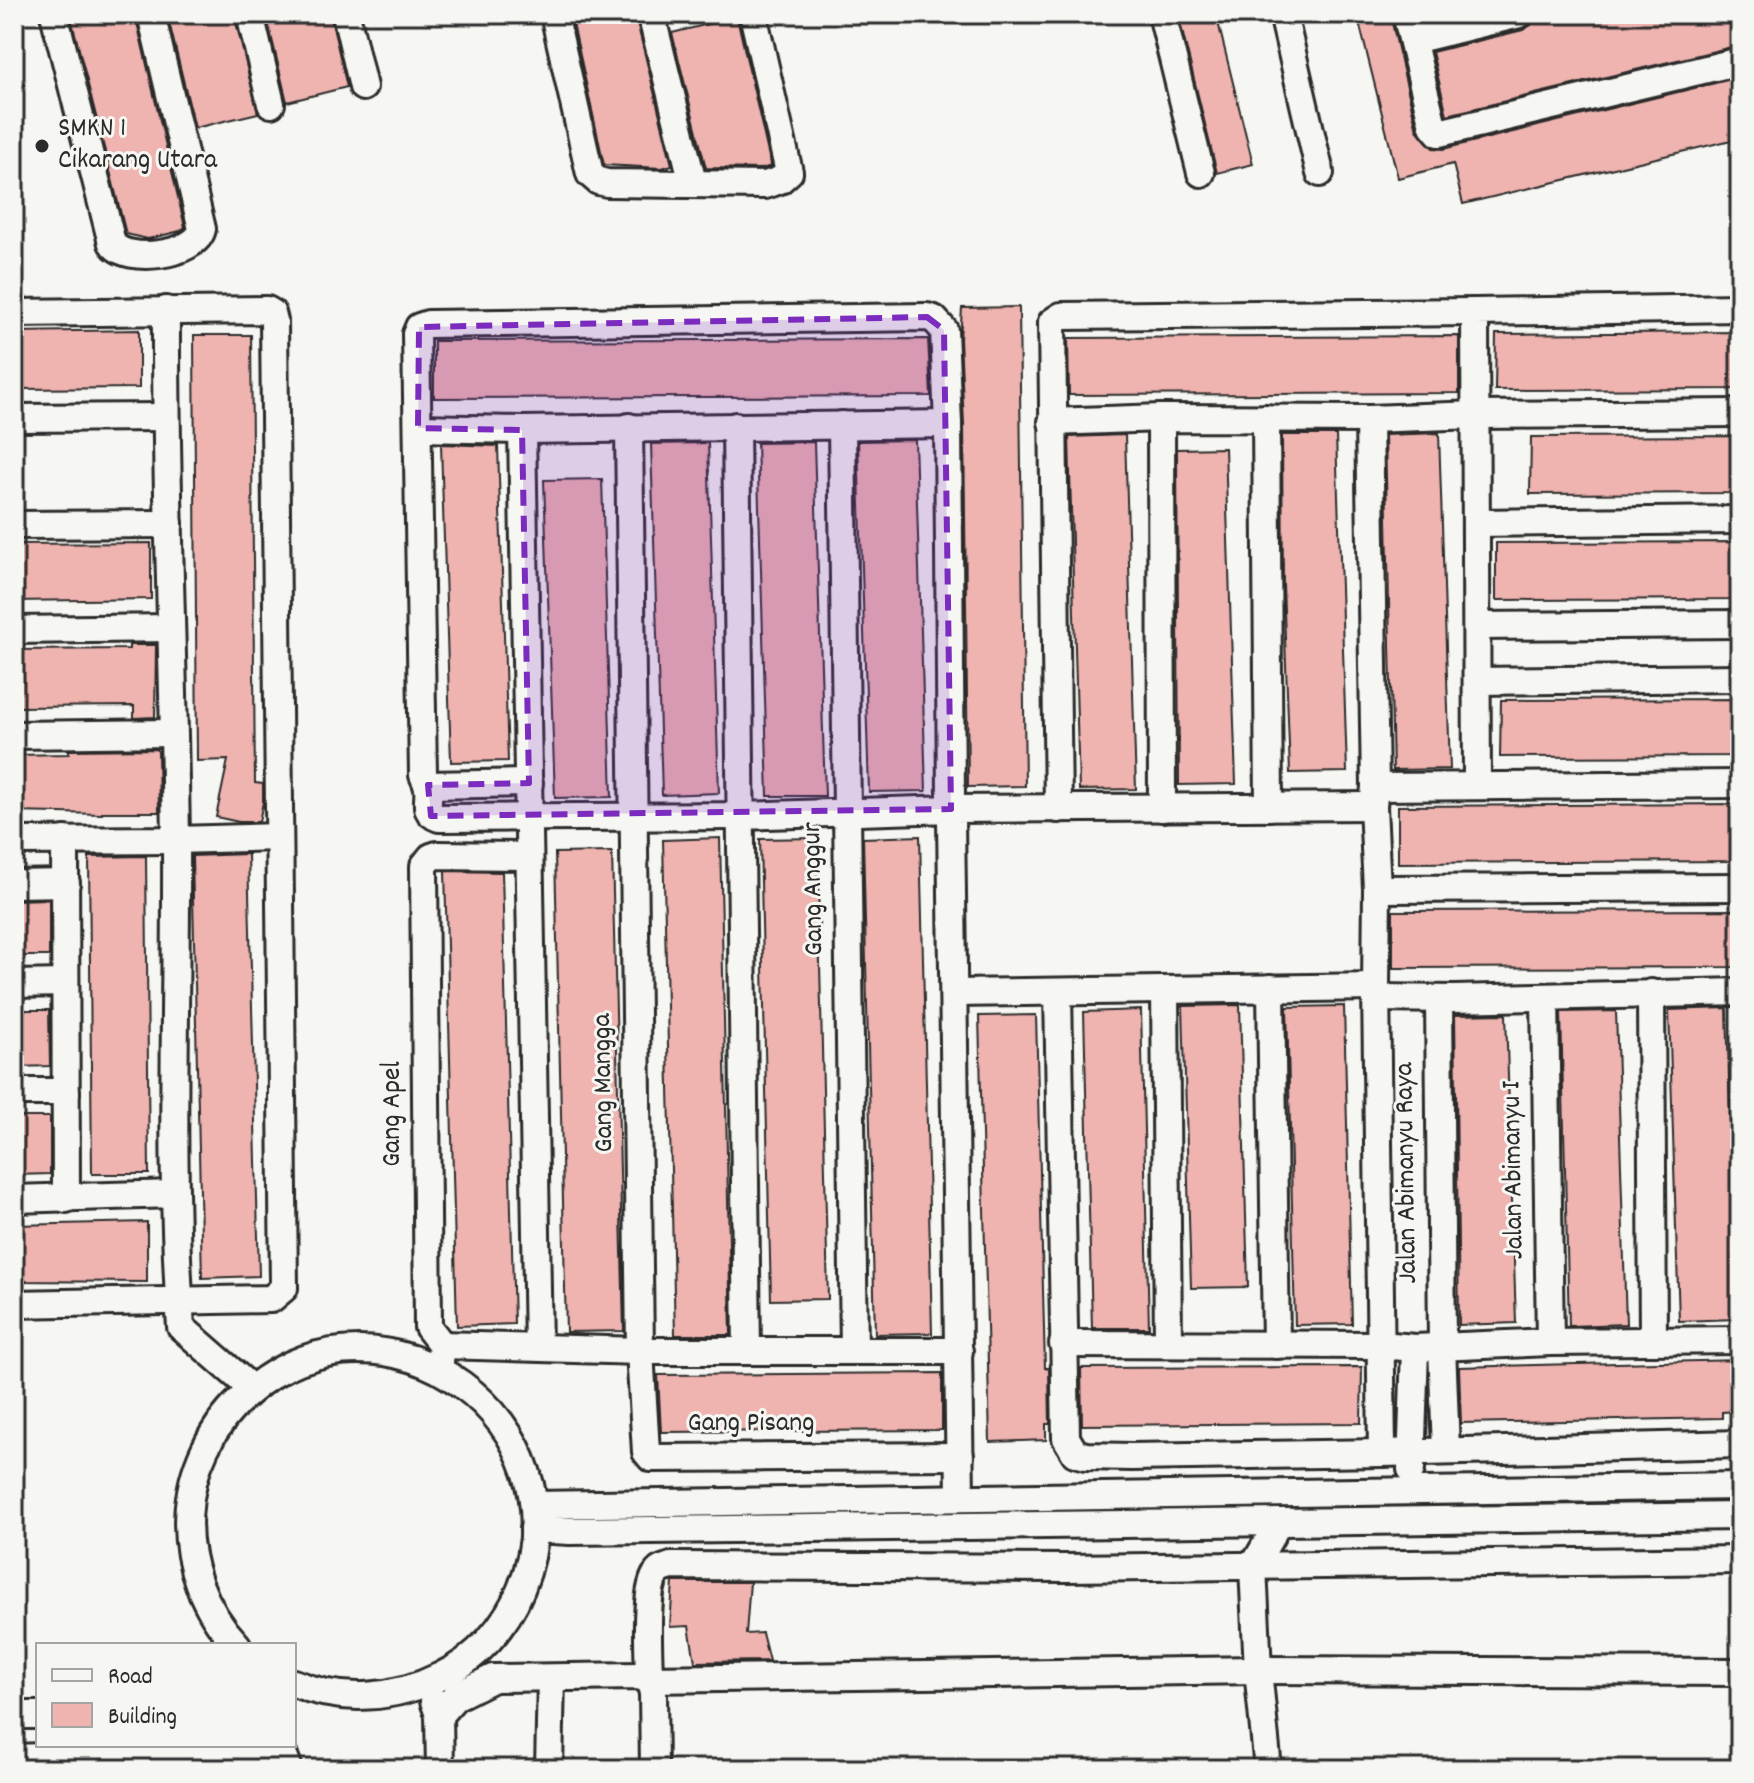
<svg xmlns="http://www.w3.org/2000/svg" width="1754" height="1783" font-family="Dekko,sans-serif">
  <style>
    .building { fill: #efb4af; stroke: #2b2b2b; stroke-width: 2 }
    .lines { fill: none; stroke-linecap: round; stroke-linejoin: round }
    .street-casing { stroke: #2b2b2b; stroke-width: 32 }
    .street { stroke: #f6f6f2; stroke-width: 26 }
    .marked { fill: #7b2cbf; fill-opacity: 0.2; stroke: #7b2cbf; stroke-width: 6; stroke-dasharray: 16 10; stroke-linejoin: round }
    .poi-dot { fill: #2b2b2b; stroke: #f6f6f2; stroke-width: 3 }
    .labels { text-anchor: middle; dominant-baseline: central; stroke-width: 6; stroke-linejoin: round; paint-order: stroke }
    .poi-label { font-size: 28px; fill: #2b2b2b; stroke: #f6f6f2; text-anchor: start }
    .street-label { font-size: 28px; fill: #2b2b2b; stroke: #f6f6f2 }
  </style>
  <rect width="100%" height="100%" fill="#f6f6f2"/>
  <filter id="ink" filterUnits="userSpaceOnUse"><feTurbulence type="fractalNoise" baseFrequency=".0125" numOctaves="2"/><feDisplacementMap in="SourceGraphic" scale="16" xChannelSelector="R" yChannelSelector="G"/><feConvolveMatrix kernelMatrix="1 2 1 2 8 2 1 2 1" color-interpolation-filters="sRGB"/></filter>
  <g filter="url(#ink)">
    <g class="building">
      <path d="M70,14h65l50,213 -5,4 -32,8 -22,-5z"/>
      <path d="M167,14h67l24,99 -63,15z"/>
      <path d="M266,14h64l17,73 -60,15z"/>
      <path d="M594,14h41l37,151 -10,3 -58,-3 -32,-146z"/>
      <path d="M1178,14h38l37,150 -36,9z"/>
      <path d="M1357,14h33l27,116 16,18 10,1 297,-72v61l-277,66 -10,-40 -55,14z"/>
      <path d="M1535,14h205v31l-293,70 -15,-63 91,-22 8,-5z"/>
      <path d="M737,17l34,149 -9,3 -56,-1 -34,-135z"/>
      <path d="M1019,307l6,479 -57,1 -4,-363 -4,-85 2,-31z"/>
      <path d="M139,330v58l-125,1v-57z"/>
      <path d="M1740,332v57l-245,1 1,-56z"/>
      <path d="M194,335h57l4,448 8,1v18l-4,20h-20l-23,-5 12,-57 -31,1z"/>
      <path d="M1459,336v57l-390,2 -1,-57z"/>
      <path d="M928,339l3,57 -497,2v-57z"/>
      <path d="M1439,433l11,336 -57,1 -8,-335z"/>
      <path d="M1125,435l11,354 -57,1 -10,-353z"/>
      <path d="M1282,435h54l11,337 -57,1 -7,-189z"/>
      <path d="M1740,436v57l-210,1 1,-57z"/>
      <path d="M915,440l11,351 -57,1 -11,-351z"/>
      <path d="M814,442l11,354h-57l-11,-353z"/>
      <path d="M708,443l11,350 -57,2 -11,-351z"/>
      <path d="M441,444l57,2 10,315 -57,1z"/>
      <path d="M1225,448l11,336 -57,1 -2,-336z"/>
      <path d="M602,479l10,318 -57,1 -11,-318z"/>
      <path d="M1740,542v57l-244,1v-57z"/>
      <path d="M151,543v56l-137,2v-57z"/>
      <path d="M129,645h27l-1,72 -21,1v-12l-120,1v-57l115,-1z"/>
      <path d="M1740,699v57l-240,1 1,-57z"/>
      <path d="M155,749l3,2 1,61h-57v2l-88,-2v-57l55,-1v-4z"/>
      <path d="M1740,804v57l-342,2v-57z"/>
      <path d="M920,836l12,497 -57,1 -12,-496z"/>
      <path d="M720,838l11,497h-56l-12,-495z"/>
      <path d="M817,838l11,461 -57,1 -11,-461z"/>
      <path d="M612,852l12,479 -58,1 -11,-479z"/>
      <path d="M248,854l11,422 -57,2 -10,-422z"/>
      <path d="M146,856l3,318h-57l-3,-317z"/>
      <path d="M445,871l57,1 12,452 -57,2z"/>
      <path d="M49,899v57h-35v-56z"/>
      <path d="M1740,910v57l-347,1v-57z"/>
      <path d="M1240,1005l8,282 -57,1 -8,-282z"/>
      <path d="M1344,1006l8,318 -57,1 -8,-318z"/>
      <path d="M1727,1008l9,311 -57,2 -10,-311z"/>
      <path d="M16,1010h33l1,56 -34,1z"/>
      <path d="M1141,1010l8,318h-57l-8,-316z"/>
      <path d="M1616,1011l10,313 -57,2 -8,-314z"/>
      <path d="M1506,1014l10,309 -57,2 -4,-310z"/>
      <path d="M1036,1015l9,353h4l1,56h-4v16l-56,2 -11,-426z"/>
      <path d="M14,1117h36v57l-36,1z"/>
      <path d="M147,1222v60l-133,-1v-56z"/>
      <path d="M1740,1360v51l-18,1v6l-261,5 -2,-56z"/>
      <path d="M1362,1367l-1,56 -279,2 -1,-57z"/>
      <path d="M942,1373v57l-281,2 -3,-57z"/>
      <path d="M673,1582h77l-4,52 16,-1 7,28 -74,1 -6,-36 -19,1z"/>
    </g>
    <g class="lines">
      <defs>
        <g id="street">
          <path d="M54,14l58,229c13,21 84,13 90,-14l-51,-215"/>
          <path d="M250,14l21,90"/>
          <path d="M346,14l17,73"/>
          <path d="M554,14l36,160 8,7 9,2 158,2 15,-5 9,-8 -36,-158"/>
          <path d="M651,14l42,169"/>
          <path d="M1162,14l39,159"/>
          <path d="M1283,14l37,159"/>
          <path d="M1406,14l27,112 6,7 301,-72"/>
          <path d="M1413,40l106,-26"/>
          <path d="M166,310c-1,178 8,355 10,533 1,161 -7,323 5,484l71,62"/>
          <path d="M14,313l253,-3 5,3 2,8 10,967 -13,11 -257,5"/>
          <path d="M14,418l151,-1"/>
          <path d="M1161,418l1,390"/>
          <path d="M1266,418l3,389"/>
          <path d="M1369,419l108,-4 263,-2"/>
          <path d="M1052,422l109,-4 208,1 6,368 -2,19 4,83 -1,98 6,466"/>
          <path d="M842,425l12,926"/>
          <path d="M736,426l11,925"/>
          <path d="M629,427l11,924 6,101 5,6 309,-2"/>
          <path d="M418,428l104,2 426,-6"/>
          <path d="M522,430l16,917"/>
          <path d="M1477,523l263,-3"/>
          <path d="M14,525l155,-1"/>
          <path d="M1477,626l263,-2"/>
          <path d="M14,630l157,-2"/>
          <path d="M1478,681l262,-3"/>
          <path d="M14,735l159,-2"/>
          <path d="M428,785l101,-2"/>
          <path d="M1477,786l-2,-474 265,-4"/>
          <path d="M1375,787l365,-3"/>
          <path d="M1058,809l-6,-487 9,-6 414,-4"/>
          <path d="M65,840l1,359"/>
          <path d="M14,841l162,-1 102,-3"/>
          <path d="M14,884l52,-1"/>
          <path d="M1377,889l363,-2"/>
          <path d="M14,984l51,-1"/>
          <path d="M1271,988l5,357"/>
          <path d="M1165,990l3,354"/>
          <path d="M1058,992l8,446 9,15 11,3 45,1 251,-4 358,-9"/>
          <path d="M954,993l422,-6"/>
          <path d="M1651,993l2,348"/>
          <path d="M1545,997l5,345"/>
          <path d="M1376,998l78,1 286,-7"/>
          <path d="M1439,999l3,347 4,104"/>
          <path d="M14,1092h52"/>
          <path d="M14,1199l160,-5"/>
          <path d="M1063,1344l318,1 34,3 135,-6 190,-2"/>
          <path d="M442,1345l198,6h319"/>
          <path d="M439,1369l3,-24 -14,-18 -4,-461 7,-9 6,-2 91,1"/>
          <path d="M1411,1469l4,-121"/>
          <path d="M960,1497l-9,-678v-22l-3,-373 -4,-94 -10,-11 -7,-2 -499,7 -9,3 -3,7 7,441c2,4 4,9 5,13 2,14 -6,24 11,30l301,-2 211,-7 422,-3"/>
          <path d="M534,1505l1206,-19"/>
          <path d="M534,1529l36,2 1170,-15"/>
          <path d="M1740,1560l-674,8 -395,-2c-4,2 -9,2 -12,5 -16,12 -10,87 -10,108l609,-9 482,2"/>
          <path d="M237,1645c-69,-73 -65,-187 12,-253 136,-117 340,31 272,197 -15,37 -44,70 -80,87 -46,23 -99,27 -147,7"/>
          <path d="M434,1701l5,14 1,54"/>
          <path d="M14,1715h24"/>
          <path d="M439,1715l16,-18 38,-19 146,-2 10,3 4,14 1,76"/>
          <path d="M14,1758l251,-9 18,4 6,16"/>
          <path d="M549,1769l2,-91"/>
          <path d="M1268,1769l-10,-99 -5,-103 26,-45"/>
        </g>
      </defs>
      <use href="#street" class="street-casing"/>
      <use href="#street" class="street"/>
    </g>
  </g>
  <path class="marked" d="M927,317l17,13 7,479 -520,7 -3,-31 101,-2 -7,-353 -104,-2 1,-101z"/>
  <circle class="poi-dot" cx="42" cy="146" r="8"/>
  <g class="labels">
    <g class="poi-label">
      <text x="58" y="130">SMKN 1<tspan x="58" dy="32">Cikarang Utara</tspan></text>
    </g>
    <g class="street-label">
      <text transform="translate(815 889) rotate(-91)">Gang Anggur</text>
      <text transform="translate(605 1083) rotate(-91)">Gang Mangga</text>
      <text transform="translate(394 1114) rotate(-90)">Gang Apel</text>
      <text transform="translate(1515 1170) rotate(-91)">Jalan Abimanyu I</text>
      <text transform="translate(1408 1173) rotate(-91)">Jalan Abimanyu Raya</text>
      <text x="751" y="1425">Gang Pisang</text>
    </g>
  </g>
  <rect width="1754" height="1783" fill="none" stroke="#f6f6f2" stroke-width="48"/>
  <rect x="24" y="24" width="1706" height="1735" fill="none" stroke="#2b2b2b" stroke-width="3" filter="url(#ink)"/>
  <rect x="36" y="1643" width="260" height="104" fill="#f6f6f2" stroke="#a5a5a2" stroke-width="2"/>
  <rect x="52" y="1669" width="40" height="12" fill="#f6f6f2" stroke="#a5a5a2" stroke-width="2"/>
  <text x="108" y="1683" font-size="24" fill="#2b2b2b">Road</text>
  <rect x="52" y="1703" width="40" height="24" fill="#efb4af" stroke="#a5a5a2" stroke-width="2"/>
  <text x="108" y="1723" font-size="24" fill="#2b2b2b">Building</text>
</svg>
